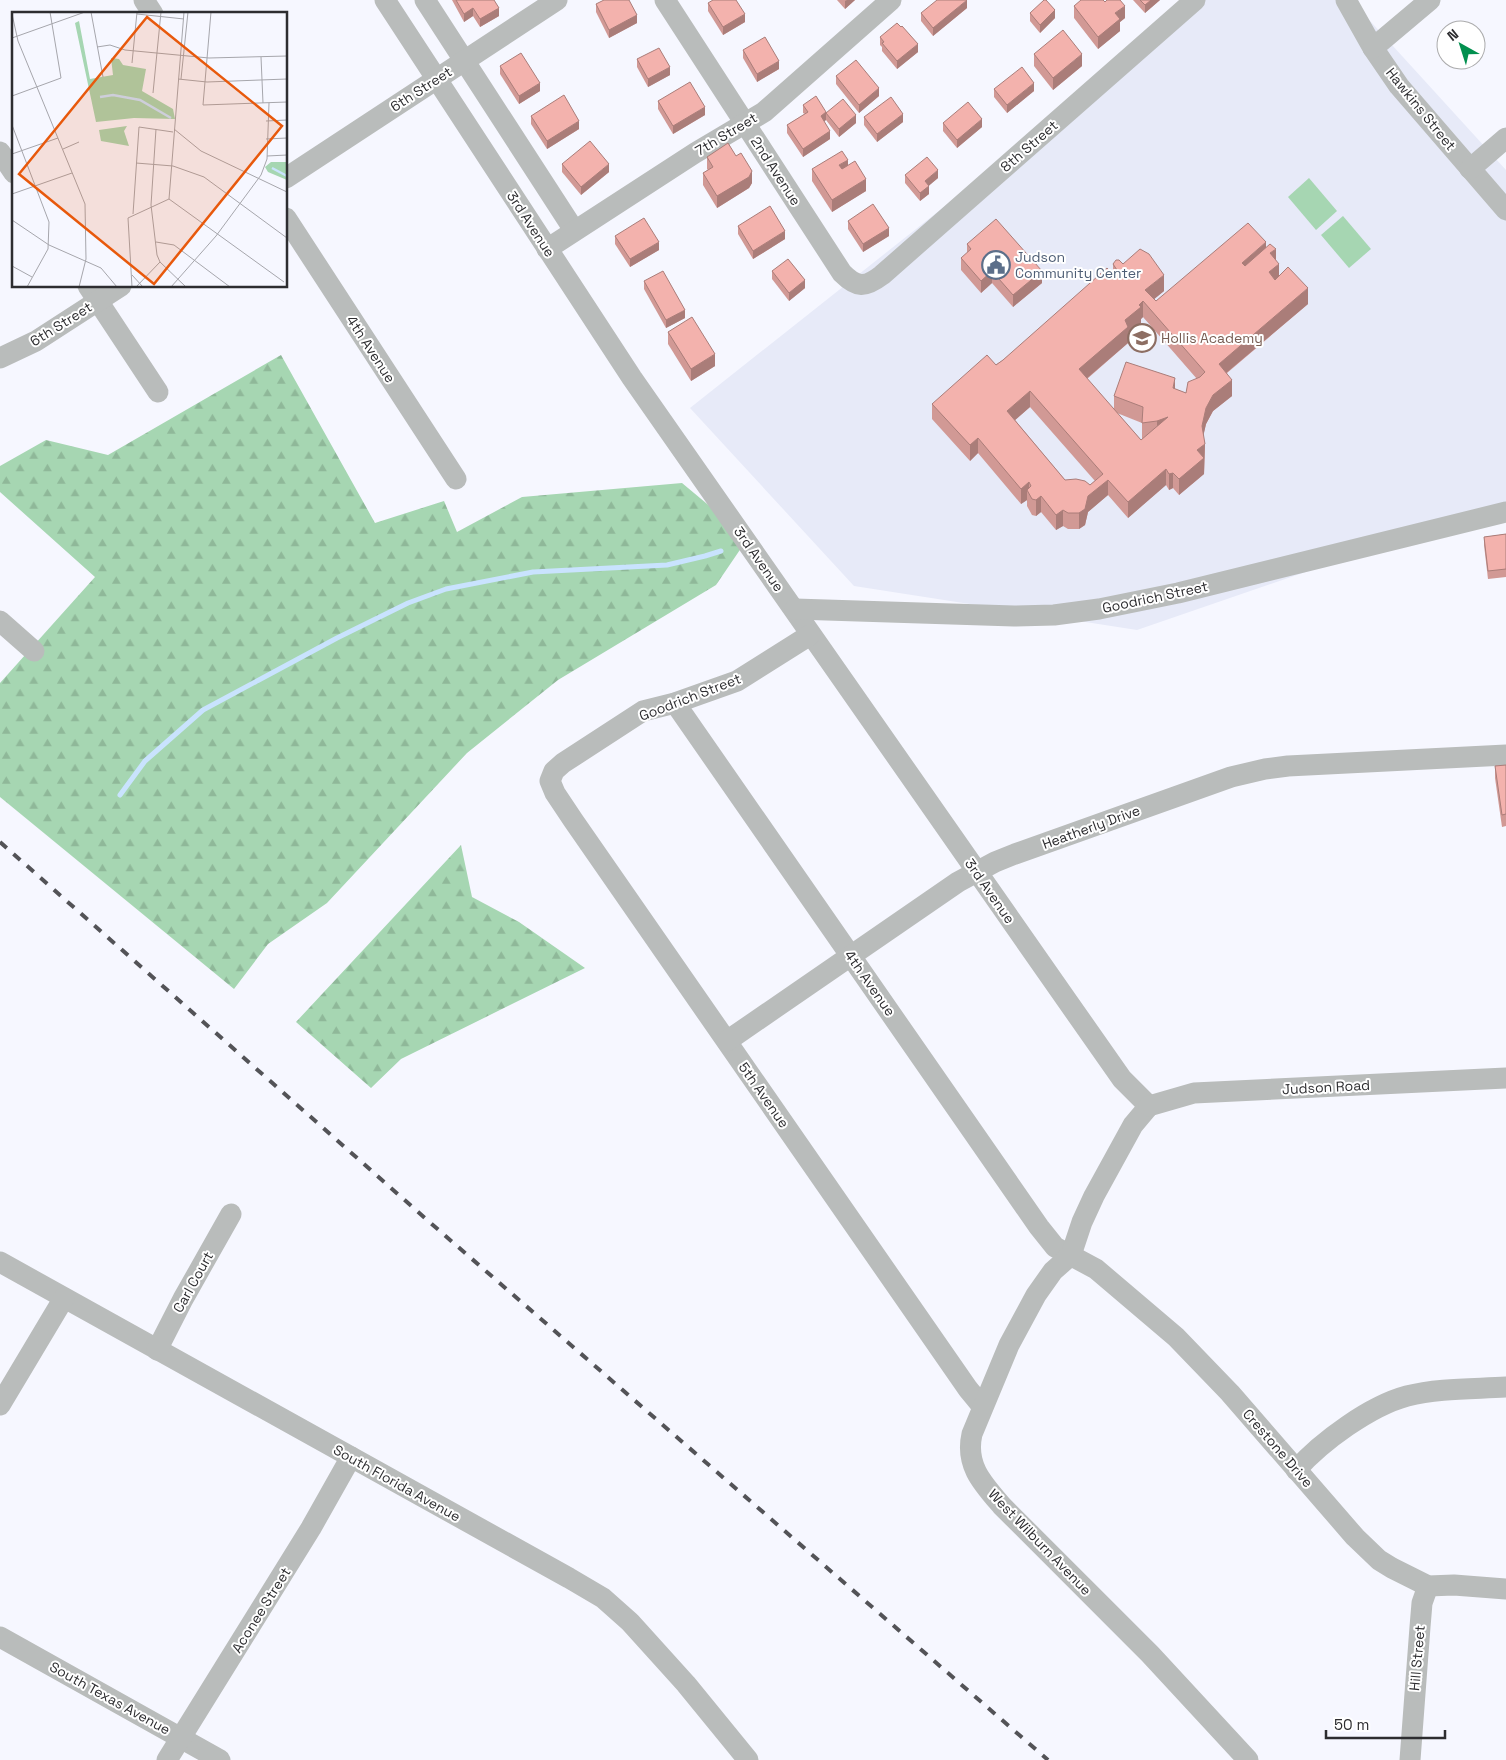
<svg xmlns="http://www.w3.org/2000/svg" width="1506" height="1760" font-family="'Space Grotesk',sans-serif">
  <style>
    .built { fill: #e7eaf8 }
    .forest { fill: url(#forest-firs) }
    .garden { fill: #a6d6b2 }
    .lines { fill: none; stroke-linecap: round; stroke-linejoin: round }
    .stream { stroke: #c9e3fe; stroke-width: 5 }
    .minor { stroke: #b9bcbb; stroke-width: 21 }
    .rail { stroke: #535357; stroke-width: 4; stroke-dasharray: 9 9; stroke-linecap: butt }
    .wall { fill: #d19995; fill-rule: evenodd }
    .shaded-wall { fill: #aa7d79 }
    .building { fill: #f3b2ad; stroke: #aa7d79; fill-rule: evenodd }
    .labels { text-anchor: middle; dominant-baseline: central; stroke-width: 4; stroke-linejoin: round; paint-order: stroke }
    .street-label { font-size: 14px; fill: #2d2d30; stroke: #fff }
    .service-label { font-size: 14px; fill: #4e5e75; stroke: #fff; text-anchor: start }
    .education-label { font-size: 14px; fill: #785e54; stroke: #fff; text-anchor: start }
    .inset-river { fill: none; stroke: #c9e3fe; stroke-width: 2.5 }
    .inset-road { fill: none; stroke: #a6a6ac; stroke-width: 1 }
    .view { fill: #e8590c; fill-opacity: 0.15; stroke: #e8590c; stroke-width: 2.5 }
    .inset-edge { fill: none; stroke: #2d2d30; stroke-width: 2.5 }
  </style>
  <defs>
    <pattern id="forest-firs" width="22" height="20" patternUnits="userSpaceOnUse" patternTransform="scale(1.25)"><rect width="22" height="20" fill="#a6d6b2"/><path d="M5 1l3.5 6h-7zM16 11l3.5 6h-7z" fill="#8fb899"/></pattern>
  </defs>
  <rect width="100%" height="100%" fill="#f6f7ff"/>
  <path class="built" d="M1205,0h146l155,170v333l-369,127 -283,-44 -164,-178z"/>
  <g class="forest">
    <path d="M281,355l94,168 69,-22 13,31 65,-35 160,-14 66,55 -32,47 -158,95 -91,73 -140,150 -59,41 -34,45 -234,-192v-114l95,-106 -95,-85v-26l46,-26 62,15z"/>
    <path d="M461,845l11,52 47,25 66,46 -184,91 -30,29 -75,-66z"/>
  </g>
  <g class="garden">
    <path d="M1309,178l28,33 -21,19 -28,-33z"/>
    <path d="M1343,216l28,33 -22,19 -28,-33z"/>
  </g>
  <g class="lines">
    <path class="stream" d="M120,795l25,-34 58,-51 134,-72 71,-35 38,-14 87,-17 134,-7 38,-9 16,-5"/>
    <g class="minor">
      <path d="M144,0l9,14"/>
      <path d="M385,0l247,378 436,624 54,77 27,27"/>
      <path d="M425,0l149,230"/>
      <path d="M665,0l177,273c15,15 23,15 40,2l313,-275"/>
      <path d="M1346,0l27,48 26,38 107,124"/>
      <path d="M1373,48l57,-48"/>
      <path d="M0,152l14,21"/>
      <path d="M1470,169l36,-31"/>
      <path d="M286,178l271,-178"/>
      <path d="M286,218l170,261"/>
      <path d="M547,249l148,-96 69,-41 127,-112"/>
      <path d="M88,286l70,106"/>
      <path d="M0,358l36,-17 85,-55"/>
      <path d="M795,609l219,7 40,-1 45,-6 79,-16 328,-81"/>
      <path d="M0,621l34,30"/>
      <path d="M810,635l-73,46 -62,22 -32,8 -80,52 -9,8 -4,10 5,12 18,27 395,569 14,17"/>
      <path d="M675,703l364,524 16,20 41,22 80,68 54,56 125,144 24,23 13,8 36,18 26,-1 52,4"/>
      <path d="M727,1041l231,-159 37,-20 20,-8 216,-77 34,-8 23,-3 218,-11"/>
      <path d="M1149,1106l-16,19 -39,71 -12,26 -11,33 -18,16 -17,24 -27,50 -37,89c-7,31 10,49 30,72l148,148 98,106"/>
      <path d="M1149,1106l45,-13 312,-15"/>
      <path d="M0,1262l569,316 34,20 27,24 56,62 62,76"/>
      <path d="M157,1350l26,-51 48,-85"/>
      <path d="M0,1405l64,-107"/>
      <path d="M1296,1470c26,-29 74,-64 111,-74 31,-8 67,-7 99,-9"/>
      <path d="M0,1637l220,123"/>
      <path d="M167,1760l144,-232 40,-71"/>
      <path d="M1410,1760l10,-133 2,-24 6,-17"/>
    </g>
    <path class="rail" d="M0,842l426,377 622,541"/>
  </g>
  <g class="wall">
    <path d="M452,0h42l5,16 -19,11 -7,-11 -9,6z"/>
    <path d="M837,0h18l-10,9z"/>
    <path d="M1133,0h27l-15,13z"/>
    <path d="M708,3l37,19 -22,13 -15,-24z"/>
    <path d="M596,4l41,19 -28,15 -13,-26z"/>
    <path d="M1074,6l51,12 -5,4v9l-22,18 -24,-31z"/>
    <path d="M967,8l-34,28 -12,-15v-8z"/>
    <path d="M1030,13l25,5 -15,15 -10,-12z"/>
    <path d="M880,37l38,15 -21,17 -15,-18v-4l-2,-2z"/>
    <path d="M743,50l36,19 -22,13 -14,-24z"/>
    <path d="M1034,54l48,12 -29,24 -19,-24z"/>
    <path d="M637,59l33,16 -22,12 -11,-20z"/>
    <path d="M500,66l40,25 -21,13 -19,-30z"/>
    <path d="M836,76l43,20 -20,17 -23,-29z"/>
    <path d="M994,89l40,2 -27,22 -13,-16z"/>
    <path d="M658,101l47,14 -32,19 -15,-25z"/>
    <path d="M803,105l23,7 30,11 -17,14 -13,-17 -2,1 6,18 -27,18 -16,-24v-8l18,-11 -2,-1z"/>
    <path d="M531,116l48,13 -32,20 -16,-25z"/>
    <path d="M864,117l39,5 -26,20 -13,-17z"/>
    <path d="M943,123l39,4 -25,21 -14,-17z"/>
    <path d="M736,156l16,27 -3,5 -32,20 -14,-23v-12l5,-3 -1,-1v-12z"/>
    <path d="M562,164l47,8 -28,23 -19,-23z"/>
    <path d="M848,166l18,25 -34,21 -20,-31v-12z"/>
    <path d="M905,175l33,3 -10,8 1,8 -9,7 -15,-18z"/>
    <path d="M848,221l41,15 -26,16 -15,-23z"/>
    <path d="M738,226l47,13 -32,20 -15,-25z"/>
    <path d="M615,236l44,14 -29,17 -15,-23z"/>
    <path d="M967,244l75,39 -29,24 -21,-24 -11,10 -20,-23v-12l6,-5z"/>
    <path d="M1266,248l10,12 3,16 29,28 -81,69 5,23 -19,15 -7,13 -3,12 2,8 -1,30 -25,21 -6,-7 -4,2 -3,-5 -38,33 -20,-23 -20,17 -3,13 -6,4h-11l-5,-3 -7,4 -15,-18 -5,4 -4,-1 -5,-9v-6l-6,4 -43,-51 -8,8 -38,-42v-15l71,-44 110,-88v-8h10l41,27 -10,8 2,2zM1143,317l54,62 -11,14 -11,-4 -61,7v14l-27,-31 41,-36v-10l13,-10v-4zM1030,407l65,74 -5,4 -25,-5 -50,-60zM1117,413l25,10v16l-1,1z"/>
    <path d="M772,271l33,17 -16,13 -17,-22z"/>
    <path d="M644,281l41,37 -19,10 -22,-39z"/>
    <path d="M668,332l47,34 -24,15 -23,-37z"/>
    <path d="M1506,534v43l-18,2 -4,-34v-8z"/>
    <path d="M1506,765v61l-4,1 -7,-49v-12z"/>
  </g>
  <g class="shaded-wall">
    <path d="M847,0h8l-10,9v-8z"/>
    <path d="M967,0v8l-34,28v-8z"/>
    <path d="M1151,0h9l-15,13v-8z"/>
    <path d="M1125,6v12l-5,4v9l-22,18v-12l17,-24z"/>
    <path d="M473,8v8l-9,6v-8z"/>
    <path d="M499,8v8l-19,11v-8z"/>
    <path d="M1055,10v8l-15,15v-8z"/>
    <path d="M745,14v8l-22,13v-8z"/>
    <path d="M637,15v8l-28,15v-8z"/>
    <path d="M918,44v8l-21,17v-8z"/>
    <path d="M1082,54v12l-29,24v-12z"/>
    <path d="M779,61v8l-22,13v-8z"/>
    <path d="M670,67v8l-22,12v-8z"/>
    <path d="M540,83v8l-21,13v-8z"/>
    <path d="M1034,83v8l-27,22v-8z"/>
    <path d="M879,88v8l-20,17v-8z"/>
    <path d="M705,107v8l-32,19v-8z"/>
    <path d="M826,112v8l-5,4v-8z"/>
    <path d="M903,114v8l-26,20v-8z"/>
    <path d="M856,115v8l-17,14v-8z"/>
    <path d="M982,119v8l-25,21v-8z"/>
    <path d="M579,121v8l-32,20v-8z"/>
    <path d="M830,131v8l-27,18v-8z"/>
    <path d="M848,160v12l-9,5v-12z"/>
    <path d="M609,164v8l-28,23v-8z"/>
    <path d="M938,170v8l-13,11v-8z"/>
    <path d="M752,171v12l-3,5 -32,20v-12z"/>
    <path d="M866,179v12l-34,21v-12z"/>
    <path d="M929,186v8l-9,7v-8z"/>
    <path d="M889,228v8l-26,16v-8z"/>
    <path d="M785,231v8l-32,20v-8z"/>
    <path d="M659,242v8l-29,17v-8z"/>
    <path d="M1266,242v16l-24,21v-16z"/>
    <path d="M1276,249v16l-6,-12z"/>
    <path d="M1279,264v16l-10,8v-16z"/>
    <path d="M992,271v12l-11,10v-12z"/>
    <path d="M1042,271v12l-29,24v-12z"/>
    <path d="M1164,275v16l-17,14 -2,-15z"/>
    <path d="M805,280v8l-16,13v-8z"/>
    <path d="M1308,288v16l-89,75v-15z"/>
    <path d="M1143,301v16l-2,2v4l-13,10v10l-49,42v-16l60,-64z"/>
    <path d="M685,310v8l-19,10v-8z"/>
    <path d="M715,354v12l-24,15v-12z"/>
    <path d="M1175,378v15l-2,-5z"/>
    <path d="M1232,380v16l-19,15 -7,13 -4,18v-16l4,-18 7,-13z"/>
    <path d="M1030,391v16l-23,20v-16z"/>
    <path d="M1168,417l-11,20v-16z"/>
    <path d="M978,438v15l-8,8v-16z"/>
    <path d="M1205,444l-1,30 -25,21v-16l18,-29z"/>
    <path d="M1166,469v16l-38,33v-16z"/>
    <path d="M1173,473v15l-4,2v-16z"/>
    <path d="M1108,480v15l-20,17 -3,13 -6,4v-16l9,-17z"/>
    <path d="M1029,482v11l-2,-3v10l-6,4v-15z"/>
    <path d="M1041,496v16l-5,4v-16z"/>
    <path d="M1063,510v16l-7,4v-15z"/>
  </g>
  <g class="building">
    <path d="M456,0h38l5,8 -19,11 -7,-11 -9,6z"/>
    <path d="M604,0h25l8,15 -28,15 -13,-26z"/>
    <path d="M713,0h23l9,14 -22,13 -15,-24z"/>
    <path d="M937,0h30l-34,28 -12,-15z"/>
    <path d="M1044,0h2l9,10 -15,15 -10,-12z"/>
    <path d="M1081,0h22l2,2 2,-2h13l5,6 -10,7 5,6 -22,18 -24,-31z"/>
    <path d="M1140,0h11l-6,5z"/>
    <path d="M897,23l4,4 1,-1 16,18 -21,17 -15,-18 2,-1 -4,-5z"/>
    <path d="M1063,30l19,24 -29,24 -19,-24z"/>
    <path d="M765,37l14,24 -22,13 -14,-24z"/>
    <path d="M659,48l11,19 -22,12 -11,-20z"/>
    <path d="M521,53l19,30 -21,13 -19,-30z"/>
    <path d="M856,60l23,28 -20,17 -23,-29z"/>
    <path d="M1022,67l12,16 -27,22 -13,-16z"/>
    <path d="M690,82l15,25 -32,19 -15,-25z"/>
    <path d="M564,95l15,26 -32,20 -16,-25z"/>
    <path d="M816,96l10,16 -5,4 9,15 -27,18 -16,-24 21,-13 -5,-7z"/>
    <path d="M891,97l12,17 -26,20 -13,-17z"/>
    <path d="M843,99l13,16 -17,14 -13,-16z"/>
    <path d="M968,102l14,17 -25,21 -14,-17z"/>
    <path d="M590,141l19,23 -28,23 -19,-23z"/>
    <path d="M728,143l8,13 5,-3 11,18 -3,6 -32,19 -14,-23 10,-6 -6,-10z"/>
    <path d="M842,151l6,9 -9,5 3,4 13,-8 11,18 -34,21 -20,-31z"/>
    <path d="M927,157l11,13 -13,11 4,5 -9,7 -15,-18z"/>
    <path d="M873,204l16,24 -26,16 -15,-23z"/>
    <path d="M770,206l15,25 -32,20 -15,-25z"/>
    <path d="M644,218l15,24 -29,17 -15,-23z"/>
    <path d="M996,219l46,52 -29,24 -21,-24 -11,10 -20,-23 10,-9 -4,-5z"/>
    <path d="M1248,223l18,19 -24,21 3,3 25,-22 6,5 -6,4 9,11 -10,8 6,8 13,-13 20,21 -89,76 13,16 -19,15 -7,13 -4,18 3,18 -8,6 7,8 -25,21 -6,-6 -4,1 -3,-5 -38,33 -20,-22 -20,16 -3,13 -6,4h-11l-5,-3 -7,5 -15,-19 -5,4 -4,-1 -5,-9 4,-4 -2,-4 -8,7 -43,-51 -8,7 -38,-41 55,-49 9,10 7,-5 104,-92 5,5 5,-3 -4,-6 3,-4h3l4,4 17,-15 9,5 15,21 -19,15 11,11zM1143,301l62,71 -5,5 -12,5 -2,11 -13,-5 2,-10 -49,-16 -12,34 29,11 -1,16 15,-2 11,-4 -27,23 -62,-71 49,-42 -3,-7 16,-13 -2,-2zM1030,391l73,83 -13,11 -5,-4 -9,-2 -11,1 -58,-69z"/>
    <path d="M788,259l17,21 -16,13 -17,-22z"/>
    <path d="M663,271l22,39 -19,10 -22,-39z"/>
    <path d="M692,317l23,37 -24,15 -23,-37z"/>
    <path d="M1506,534v35l-18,2 -4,-34z"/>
    <path d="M1506,765v49l-4,1 -7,-49z"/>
  </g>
  <defs>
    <symbol id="civic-ring" viewBox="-11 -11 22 22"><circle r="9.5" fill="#fff" stroke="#5c6f8a" stroke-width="1.5"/><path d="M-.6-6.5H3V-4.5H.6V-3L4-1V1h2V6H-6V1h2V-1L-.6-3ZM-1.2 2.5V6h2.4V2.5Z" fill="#5c6f8a"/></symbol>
    <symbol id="school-ring" viewBox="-11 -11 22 22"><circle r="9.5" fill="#fff" stroke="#8d6e63" stroke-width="1.5"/><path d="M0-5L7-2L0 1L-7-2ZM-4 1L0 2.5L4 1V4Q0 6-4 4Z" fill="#8d6e63"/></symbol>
  </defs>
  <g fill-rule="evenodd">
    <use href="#civic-ring" x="980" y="249" width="32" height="32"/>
    <use href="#school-ring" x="1126" y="322" width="32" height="32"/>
  </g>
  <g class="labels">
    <g class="street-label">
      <text transform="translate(421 89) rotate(-33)">6th Street</text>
      <text transform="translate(1421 109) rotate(51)">Hawkins Street</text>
      <text transform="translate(726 134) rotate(-31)">7th Street</text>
      <text transform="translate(1029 146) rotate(-41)">8th Street</text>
      <text transform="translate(776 171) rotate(57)">2nd Avenue</text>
      <text transform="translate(531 224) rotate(57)">3rd Avenue</text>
      <text transform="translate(61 324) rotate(-32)">6th Street</text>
      <text transform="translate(371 349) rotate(57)">4th Avenue</text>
      <text transform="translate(759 559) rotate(55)">3rd Avenue</text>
      <text transform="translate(1155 597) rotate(-12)">Goodrich Street</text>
      <text transform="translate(690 697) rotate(-21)">Goodrich Street</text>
      <text transform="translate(1091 827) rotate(-20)">Heatherly Drive</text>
      <text transform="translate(990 891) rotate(55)">3rd Avenue</text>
      <text transform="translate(870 983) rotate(55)">4th Avenue</text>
      <text transform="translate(1326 1087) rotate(-3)">Judson Road</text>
      <text transform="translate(764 1095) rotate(55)">5th Avenue</text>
      <text transform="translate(193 1282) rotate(-61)">Carl Court</text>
      <text transform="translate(1278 1448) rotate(49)">Crestone Drive</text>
      <text transform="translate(397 1483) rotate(29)">South Florida Avenue</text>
      <text transform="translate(1040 1542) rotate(46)">West Wilburn Avenue</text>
      <text transform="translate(261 1610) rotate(-58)">Aconee Street</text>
      <text transform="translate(1417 1658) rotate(-85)">Hill Street</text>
      <text transform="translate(110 1698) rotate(29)">South Texas Avenue</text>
    </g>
    <g class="service-label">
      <text x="1015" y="257">Judson<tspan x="1015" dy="16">Community Center</tspan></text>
    </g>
    <g class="education-label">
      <text x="1161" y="338">Hollis Academy</text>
    </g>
  </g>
  <g transform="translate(12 12)">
    <rect width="275" height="275" fill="#f6f7ff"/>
    <path d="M67,9l11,58 23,-4 -2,-17 8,1 4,6 23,4 -4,22 31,18 2,10 -41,-1 -38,4 -21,-99zM115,114l-3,5 5,15 -28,-5 -2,-11zM259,150h16v18l-19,-8 -3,-5z" fill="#a6d6b2"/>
    <path class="inset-river" d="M88,85l13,-2 27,5 31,18M260,156l15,8"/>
    <path class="inset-road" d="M79,0l12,65M199,0l-8,93 84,-3M0,2l6,27 67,163 1,55 -7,28M125,2l47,5M0,26l73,-26M85,35l13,-2 15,5 84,8 78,-2M249,45l2,46M120,51l5,-51M166,67l29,3 80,-3M169,67l7,-67M141,81l8,-81M0,84l49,-18 -11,-66M254,109l21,-1M0,113l37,97 -1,27 -21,38M144,117l-5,76 6,50 3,7 26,25M162,117l27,22 86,41M254,127l21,-1M51,137l16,-7M0,142l46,-16M255,144l20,-1M124,151l37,3 31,11 83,61M0,182l60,-21M157,187l15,-187M157,187l115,83M121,202l6,-87 34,5M0,208l37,25 52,23 16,19M144,230l18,3 56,42M0,254l20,11M120,263l11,12M120,275l-4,-69 41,-19M124,275l24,-25M159,275l45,-51 45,-61 6,-16 2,-56"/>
    <path class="view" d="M135,5l135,109 -128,158 -135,-110z"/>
    <rect width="275" height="275" class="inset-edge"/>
  </g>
  <g transform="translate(1461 45) rotate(321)"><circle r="24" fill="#ffffff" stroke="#ababac"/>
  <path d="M0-4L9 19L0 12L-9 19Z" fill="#02904f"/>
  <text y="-8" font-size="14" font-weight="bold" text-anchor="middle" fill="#2d2d30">N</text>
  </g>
  <path d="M1326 1730v8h119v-8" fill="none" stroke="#2d2d30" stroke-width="2.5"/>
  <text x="1334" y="1730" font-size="15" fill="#2d2d30" stroke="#ffffff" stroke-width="4" paint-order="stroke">50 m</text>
</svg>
